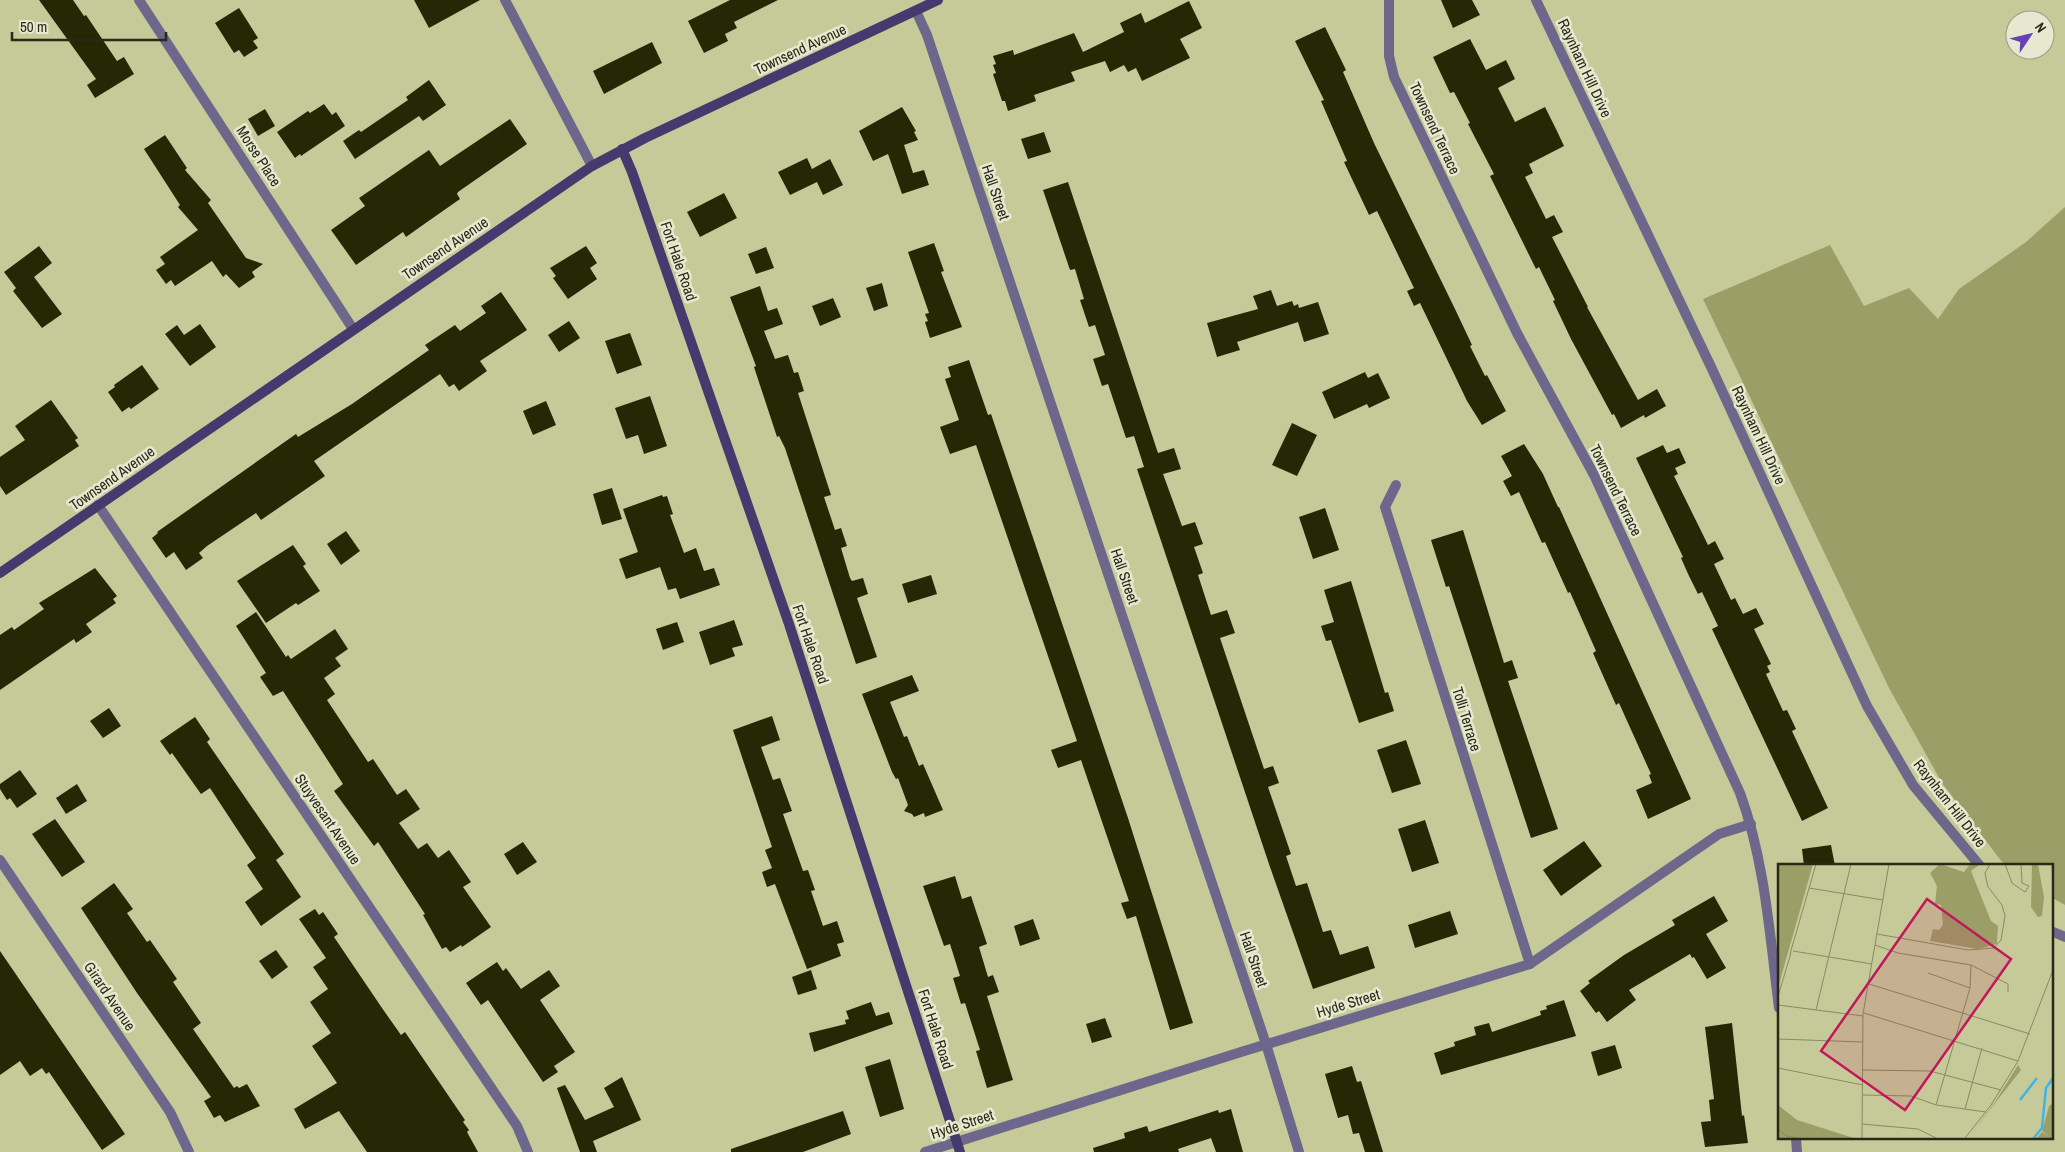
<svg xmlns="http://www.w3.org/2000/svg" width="2065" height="1152" font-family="'Archivo Narrow',sans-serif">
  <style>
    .green { fill: #9b9f67 }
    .building { fill: #262805 }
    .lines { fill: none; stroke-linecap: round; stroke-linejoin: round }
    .street { stroke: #6c678b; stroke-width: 10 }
    .secondary { stroke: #443a6d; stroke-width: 10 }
    .labels { text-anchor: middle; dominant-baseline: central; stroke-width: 5; stroke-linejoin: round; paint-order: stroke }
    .street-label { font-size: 15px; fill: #282916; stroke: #e6e8cf }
    .inset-river { fill: none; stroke: #3fb4e8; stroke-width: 2.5 }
    .inset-road { fill: none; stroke: #878a65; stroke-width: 1 }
    .view { fill: #c2185b; fill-opacity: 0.15; stroke: #c2185b; stroke-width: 2.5 }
    .inset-edge { fill: none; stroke: #282916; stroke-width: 2.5 }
  </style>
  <rect width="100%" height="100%" fill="#c6ca99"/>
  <path class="green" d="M2065,207v698l-14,-8v-31h-44l-5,-4 -60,-79 -53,-95 -186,-389 127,-54 34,61 45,-18 29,31 21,-30 67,-47z"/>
  <g class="building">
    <path d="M39,0h34l11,16 2,-1 31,46 7,-4 10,17 -39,24 -8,-13 9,-6z"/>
    <path d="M414,0h66l-51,28z"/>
    <path d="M730,0h48l-44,22 3,6 -12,6 3,7 -24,12 -16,-32z"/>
    <path d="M1441,0h31l8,15 -27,13z"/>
    <path d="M1189,1l13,27 -22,11 10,19 -48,23 -6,-13 -8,4 -4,-7 -14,7 -5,-11 -34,11 4,9 -41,14 2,6 -28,10 -3,-10h-3l-9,-27 3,-1 -3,-8 3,-1 -3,-8 20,-6 1,5 60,-22 9,19 41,-20 -4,-9 21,-10 4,10z"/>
    <path d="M239,8l19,30 -5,3 5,7 -14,9 -5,-7 -5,3 -19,-30z"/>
    <path d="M1325,27l21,43 -3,2 31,71 81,166 17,36 -2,1 15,30 2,-1 19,36 -24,14 -15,-24 -47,-98 -6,3 -7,-15 7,-3 -37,-77 -8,4 -25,-53 3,-1 -26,-60 3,-1 -29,-59z"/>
    <path d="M1470,39l16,31 20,-10 9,19 -17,9 17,34 30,-15 11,22 8,17 -35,18 4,9 -8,4 21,42 8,-4 9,17 -11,5 36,70h-1l51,93 19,-11 9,17 -21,12 -1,-3 -23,13 -7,-14 -2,1 -41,-76 -18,-38 2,-1 -16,-33 -3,2 -46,-93 4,-2 -26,-50 2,-1 -16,-31 -4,1 -17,-36z"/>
    <path d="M652,42l10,21 -58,31 -11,-23z"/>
    <path d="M429,80l17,25 -23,16 -4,-5 -64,43 -12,-18 16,-11 2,2 47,-32 -2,-3z"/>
    <path d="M324,104l8,11 4,-3 9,14 -44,30 -1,-2 -5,4 -18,-26 31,-21 2,2z"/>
    <path d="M902,107l14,24 -2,1 4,8 -14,5 9,28 11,-3 5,15 -27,9 -14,-40 -15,7 -14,-30z"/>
    <path d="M265,109l10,17 -17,10 -10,-17z"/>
    <path d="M510,119l17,25 -69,48 -1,2 3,5 -40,28 -14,10 -3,-5 -47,33 -25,-35 34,-24 -6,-8 70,-48 11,16z"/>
    <path d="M1044,132l7,20 -23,7 -7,-20z"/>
    <path d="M165,135l22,33 -2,2 26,30 -3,3 38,55 17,6 -11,8 3,5 -16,11 -13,-14 -3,3 -11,-16 -37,25 -4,-6 -5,4 -10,-14 9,-6 -5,-7 38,-27 -20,-23 2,-2 -36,-56z"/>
    <path d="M807,158l5,11 18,-10 13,26 -20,10 -6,-13 -27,13 -12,-23z"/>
    <path d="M1068,182l90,271 16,-5 7,21 -18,5 19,52 13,-4 8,22 -9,3 9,26 -5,2 13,40 16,-5 8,23 -15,5 44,131 9,-3 6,17 -11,4 23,67 -5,2 10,30 11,-3 16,49 8,-2 9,25 28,-9 7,22 -62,21 -43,-122 -133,-398 7,-2 -10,-31 -8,2 -18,-54 -6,2 -9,-27 12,-4 -10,-30 -6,2 -9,-27 4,-1 -9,-30 -5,1 -27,-80z"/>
    <path d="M724,193l13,25 -37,19 -13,-25z"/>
    <path d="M934,243l10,28 -3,1 21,55 -32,11 -5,-16 3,-1 -3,-7 4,-1 -21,-61z"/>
    <path d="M39,246l13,17 -18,14 28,37 -20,14 -29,-37 3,-3 -12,-16z"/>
    <path d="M586,246l11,17 -7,5 7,11 -29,20 -15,-21 3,-2 -6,-8z"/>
    <path d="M766,247l8,21 -18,6 -8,-20z"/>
    <path d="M882,283l6,23 -14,5 -8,-23z"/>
    <path d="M760,286l8,25 9,-3 6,16 -19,7 11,28 13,-4 6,18 4,-1 6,19 -6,2 33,102 -7,2 11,33 6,-2 6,18 -6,2 9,30 2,3 11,-3 5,16 -11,4 20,59 -21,7 -71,-216 -6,-12 -2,1 -23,-70 2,-1 -26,-69z"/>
    <path d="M1271,290l6,16 15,-5 2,5 4,-2 1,4 19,-6 11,32 -25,8 -6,-20 -61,20 3,8 -23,7 -10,-34 51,-14 -5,-13z"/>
    <path d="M501,292l26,38 -47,31 7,10 -28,20 -5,-7 -5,3 -9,-13 -126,87 11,15 -64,44 -5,-7 -49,33 -8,7 4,5 -17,12 -12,-18 -8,6 -14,-20 6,-5 -1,-1 139,-98 2,3 54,-33 77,-54 -4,-5 30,-20 5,6 26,-18 -5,-7z"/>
    <path d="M833,298l8,19 -21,9 -8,-20z"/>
    <path d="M569,321l11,17 -21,14 -11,-17z"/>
    <path d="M200,324l16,23 -26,19 -25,-32 12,-9 7,10z"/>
    <path d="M630,333l12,32 -25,9 -12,-33z"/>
    <path d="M969,360l19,55 3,-1 16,47 121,357 65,205 -23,7 -34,-114 -9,3 -6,-16 8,-2 -48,-141 -23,8 -7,-18 26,-9 -101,-296 -26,9 -10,-27 19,-7 -14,-41 6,-2 -3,-10z"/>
    <path d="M142,365l17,24 -28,20 -2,-2 -7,5 -14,-20 7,-5 -1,-2z"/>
    <path d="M1365,372l3,6 10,-5 12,25 -21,10 -2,-4 -33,15 -12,-27z"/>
    <path d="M650,396l17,50 -23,8 -6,-19 -12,4 -11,-31z"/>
    <path d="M51,400l27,38 -3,2 4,6 -73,49 -6,-9v-29l25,-17 -10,-14z"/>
    <path d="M546,401l10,24 -23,10 -10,-24z"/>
    <path d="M1292,423l25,12 -20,41 -25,-11z"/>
    <path d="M1524,444l19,30 15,33h1l132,292 -43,20 -12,-29 16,-7 -3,-8 2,-1 -32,-71 -3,2 -23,-52 3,-2 -26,-59 -2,1 -23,-51 -3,1 -23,-51 -8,4 -8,-15 9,-5 -11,-20z"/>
    <path d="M1663,445l4,8 12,-5 7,15 -11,5 3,6 -4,2 34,69 7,-4 9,18 -10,5 17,36 4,-2 8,16 13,-6 8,16 -10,5 17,35 -4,2 3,6 -4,2 17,37 4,-1 9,19 -4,2 36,77 -26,13 -90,-192 6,-3 -16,-34 -4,2 -9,-18 -8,-18 2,-1 -47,-99z"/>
    <path d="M612,488l10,31 -20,6 -9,-31z"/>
    <path d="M662,495l1,2 4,-1 6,18 -3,1 14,38 12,-5 8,23 10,-3 6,17 -40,14 -4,-11 -8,2 -8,-23 -34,12 -7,-20 19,-7 -15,-43z"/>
    <path d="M1325,508l14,42 -26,9 -14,-42z"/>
    <path d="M1463,530l41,133 8,-3 6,18 -10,3 50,148 -27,9 -82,-252 -3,1 -15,-47z"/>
    <path d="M346,531l14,20 -19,14 -14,-21z"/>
    <path d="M293,545l13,19 -3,2 17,25 -22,14 -2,-2 -30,20 -29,-42z"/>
    <path d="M95,568l22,28 -4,3 3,4 -30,21 6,8 -16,11 -2,-4 -74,51v-55l12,-8 2,3 30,-21 -5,-6z"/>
    <path d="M931,575l6,19 -29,9 -6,-19z"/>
    <path d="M1351,581l34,112 3,-1 6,19 -35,12 -28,-83 -5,1 -5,-15 13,-4 -10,-32z"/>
    <path d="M256,612l30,45 2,-2 3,4 44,-30 13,20 -13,9 6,8 -17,12 11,16 -8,6 41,62 5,-3 24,36 9,-6 14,20 -21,14 19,26 9,-6 11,15 11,-8 22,32 -8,5 28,40 -29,20 -1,-2 -11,7 -4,-5 -4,2 -19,-34 2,-1 -47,-72 -4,4 -40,-55 9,-7 -60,-93 -10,5 -13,-19 6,-4 -30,-47z"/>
    <path d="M734,620l9,25 -11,3 3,8 -25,9 -11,-33z"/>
    <path d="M677,622l7,20 -21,8 -7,-21z"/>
    <path d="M912,675l7,16 -29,11 14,35 3,-1 12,30 4,-2 20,46 -18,7 -1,-4 -10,4 -2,-3 -8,-3 4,-6 -10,-27 -2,1 -4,-7 -30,-78z"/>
    <path d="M109,708l12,18 -18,12 -13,-17z"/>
    <path d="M772,716l8,24 -19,7 12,33 7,-2 12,33 -9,3 20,57 5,-1 7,20 -4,1 12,35 14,-5 7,21 -7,2 4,12 -34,13 -32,-85 -8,3 -5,-15 10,-4 -7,-18 7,-3 -39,-117z"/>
    <path d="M195,717l15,22 -3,3 77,112 -8,6 25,37 -40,29 -16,-24 18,-13 -16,-24 9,-7 -46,-70 -9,6 -29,-41 -2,2 -10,-14z"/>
    <path d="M1406,740l15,44 -29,9 -15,-43z"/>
    <path d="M20,770l17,24 -20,14 -7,-10 -3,2 -7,-11v-5z"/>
    <path d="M77,784l10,17 -21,13 -10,-16z"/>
    <path d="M55,819l30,43 -23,15 -30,-43z"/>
    <path d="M1425,820l14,43 -27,9 -14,-43z"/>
    <path d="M1584,841l18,25 -41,30 -18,-26z"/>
    <path d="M523,842l14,20 -20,13 -13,-21z"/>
    <path d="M1831,845l4,21h-31l-2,-17z"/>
    <path d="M955,876l7,23 9,-3 16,48 -8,3 9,30 5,-2 6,17 -12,4 26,84 -26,8 -11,-37 4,-1 -15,-47 -4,1 -8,-26 7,-2 -10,-32 -6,2 -21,-60z"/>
    <path d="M114,883l19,26 -6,4 20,29 3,-2 27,39 -4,3 28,41 -8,6 41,59 3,-2 2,2 8,-4 13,22 -35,16 -5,-7 -6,3 -10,-17 7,-4 -74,-104 -56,-85z"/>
    <path d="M1714,896l14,25 -22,13 20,34 -19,11 -13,-22 -2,1 -2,-4 -61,36 7,10 -29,22 -8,-11 -3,2 -16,-22 10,-8 -2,-2 36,-26 51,-30 -3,-5z"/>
    <path d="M315,909l4,6 4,-3 15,22 -4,3 48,71 19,27 4,-3 60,88 -2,2 6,8 -2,2 11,20h-111l-28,-41 -34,18 -11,-20 43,-26 -25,-37 19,-13 -21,-31 18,-13 -15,-22 13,-9 -27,-39z"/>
    <path d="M1450,911l8,23 -43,14 -7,-23z"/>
    <path d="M1033,919l7,20 -20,7 -6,-20z"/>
    <path d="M276,950l12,17 -16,12 -13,-18z"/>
    <path d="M0,951l125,183 -23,16 -53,-78 -3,2 -4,-6 -12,8 -10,-15 -20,14z"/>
    <path d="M497,962l6,9 3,-3 15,21 28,-19 11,16 -20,14 35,52 -21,14 4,6 -15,10 -55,-82 -7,5 -15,-22z"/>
    <path d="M811,970l6,19 -19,6 -6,-18z"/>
    <path d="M1564,1000l12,36 -135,39 -7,-22 21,-7 -1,-4 22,-7 -2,-8 15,-4 3,9 49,-17 -1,-4 7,-2 -1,-3z"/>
    <path d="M871,1002l5,14 13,-4 4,12 -79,28 -5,-19 37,-9 -1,-4 4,-1 -3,-8z"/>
    <path d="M1105,1018l7,19 -20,6 -6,-19z"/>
    <path d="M1732,1023l10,93 2,-1 4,28 -43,4 -4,-25 10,-1 -2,-21 5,-1 -9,-72z"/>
    <path d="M1615,1045l7,23 -24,8 -7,-24z"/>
    <path d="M890,1059l14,50 -24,8 -15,-50z"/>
    <path d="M1352,1066l5,16 4,-1 22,71h-18l-6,-19 -6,1 -5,-19 -10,3 -13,-44z"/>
    <path d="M622,1077l19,43 -48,21 4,11h-17l-23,-64 8,-3 20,35 29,-13 -10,-19z"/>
    <path d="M1231,1109l12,43h-27l-5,-14 -33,11 1,3h-85l-1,-4 32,-10 -1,-5 23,-7 2,6 69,-22 1,3z"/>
    <path d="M843,1111l8,23 -48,18h-72v-3z"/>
  </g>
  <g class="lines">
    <g class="street">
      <path d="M139,0l214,329"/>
      <path d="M505,0l87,166"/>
      <path d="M1389,0v56l5,21 123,256 77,142 146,318c25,68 30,144 39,215"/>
      <path d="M1536,0l176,369 155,337 46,79 67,81"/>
      <path d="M916,11l11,24 339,1009 33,108"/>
      <path d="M1396,485l-11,22 145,457"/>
      <path d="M98,505l419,621 11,26"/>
      <path d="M0,860l170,252 19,40"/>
      <path d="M2051,931l14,6"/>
      <path d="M1796,1138l1,14"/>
      <path d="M925,1152l316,-100 289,-88 189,-130 32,-10"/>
    </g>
    <g class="secondary">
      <path d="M622,149l10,23 157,452 171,528"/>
      <path d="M0,573l592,-407 53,-28 293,-138"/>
    </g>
  </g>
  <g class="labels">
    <g class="street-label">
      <text transform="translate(800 49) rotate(-25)">Townsend Avenue</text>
      <text transform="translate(1585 68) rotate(65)">Raynham Hill Drive</text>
      <text transform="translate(1435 128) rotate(65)">Townsend Terrace</text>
      <text transform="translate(259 156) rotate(57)">Morse Place</text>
      <text transform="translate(996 192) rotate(71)">Hall Street</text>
      <text transform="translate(445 248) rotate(-34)">Townsend Avenue</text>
      <text transform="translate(679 261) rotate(71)">Fort Hale Road</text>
      <text transform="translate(1759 435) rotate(65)">Raynham Hill Drive</text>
      <text transform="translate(112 478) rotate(-35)">Townsend Avenue</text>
      <text transform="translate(1616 490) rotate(64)">Townsend Terrace</text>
      <text transform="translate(1125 576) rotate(71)">Hall Street</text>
      <text transform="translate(811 644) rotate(71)">Fort Hale Road</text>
      <text transform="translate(1467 719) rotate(73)">Tolli Terrace</text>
      <text transform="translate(1950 803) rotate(52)">Raynham Hill Drive</text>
      <text transform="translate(328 819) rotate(56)">Stuyvesant Avenue</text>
      <text transform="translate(1254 959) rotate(71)">Hall Street</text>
      <text transform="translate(110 996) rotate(56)">Girard Avenue</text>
      <text transform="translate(1348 1003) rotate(-17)">Hyde Street</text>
      <text transform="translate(936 1029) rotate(72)">Fort Hale Road</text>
      <text transform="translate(962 1124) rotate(-18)">Hyde Street</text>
    </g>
  </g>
  <g transform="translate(1778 864)">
    <rect width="275" height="275" fill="#c6ca99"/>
    <path d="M0,0h35l-35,124zM162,0l24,8 6,-8h10l-9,7 20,50 7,5 -1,18 -19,5 -48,-8 3,-12 6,1 4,-5 -2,-20 -6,-1 2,-18 -7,-13zM254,0h6l6,33 -2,19 -4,1 -7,-10zM240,201l3,5 -54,69 28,-37zM275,239v36h-17l6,-7 6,4 -6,-5 7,-25zM0,241l19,15 60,19h-79z" fill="#9b9f67"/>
    <path class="inset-river" d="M242,236l17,-22M255,275l9,-11 4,-40 7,-10"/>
    <path class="inset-road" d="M227,0l7,19 13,9 4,-6 -7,-3 -1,-19M274,0l1,21M31,24l74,12M99,70l91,16 26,-2 7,-8 4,-24 -3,-11 -14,-18 -3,-14 5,-9M97,81l23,8 73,12 37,19v8M15,87l79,13M12,90l26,-90M150,109l42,15M91,120l161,50M0,132l13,-43M0,141l85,11M38,146l35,-146M86,149l154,48M0,175l85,3M0,204l85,17M85,206l67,1 71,19M85,231l48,1 25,9 50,7M158,241l34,-117 1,-23M187,245l17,-61M84,260l56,5 20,10M0,265l8,7 16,3M187,274l26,-33 27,-44 35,-91M84,275l1,-125 26,-150"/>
    <path class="view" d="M149,35l84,60 -106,151 -84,-59z"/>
    <rect width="275" height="275" class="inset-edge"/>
  </g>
  <g transform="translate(2030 35) rotate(55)"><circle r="24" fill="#e6e8cf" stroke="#9a9c85"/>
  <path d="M0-4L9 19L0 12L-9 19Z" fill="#6441b9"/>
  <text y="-8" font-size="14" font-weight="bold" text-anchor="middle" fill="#282916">N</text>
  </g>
  <path d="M12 32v8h154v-8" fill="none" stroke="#282916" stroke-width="2.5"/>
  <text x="20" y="32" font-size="15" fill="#282916" stroke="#e6e8cf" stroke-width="4" paint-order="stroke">50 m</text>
</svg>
